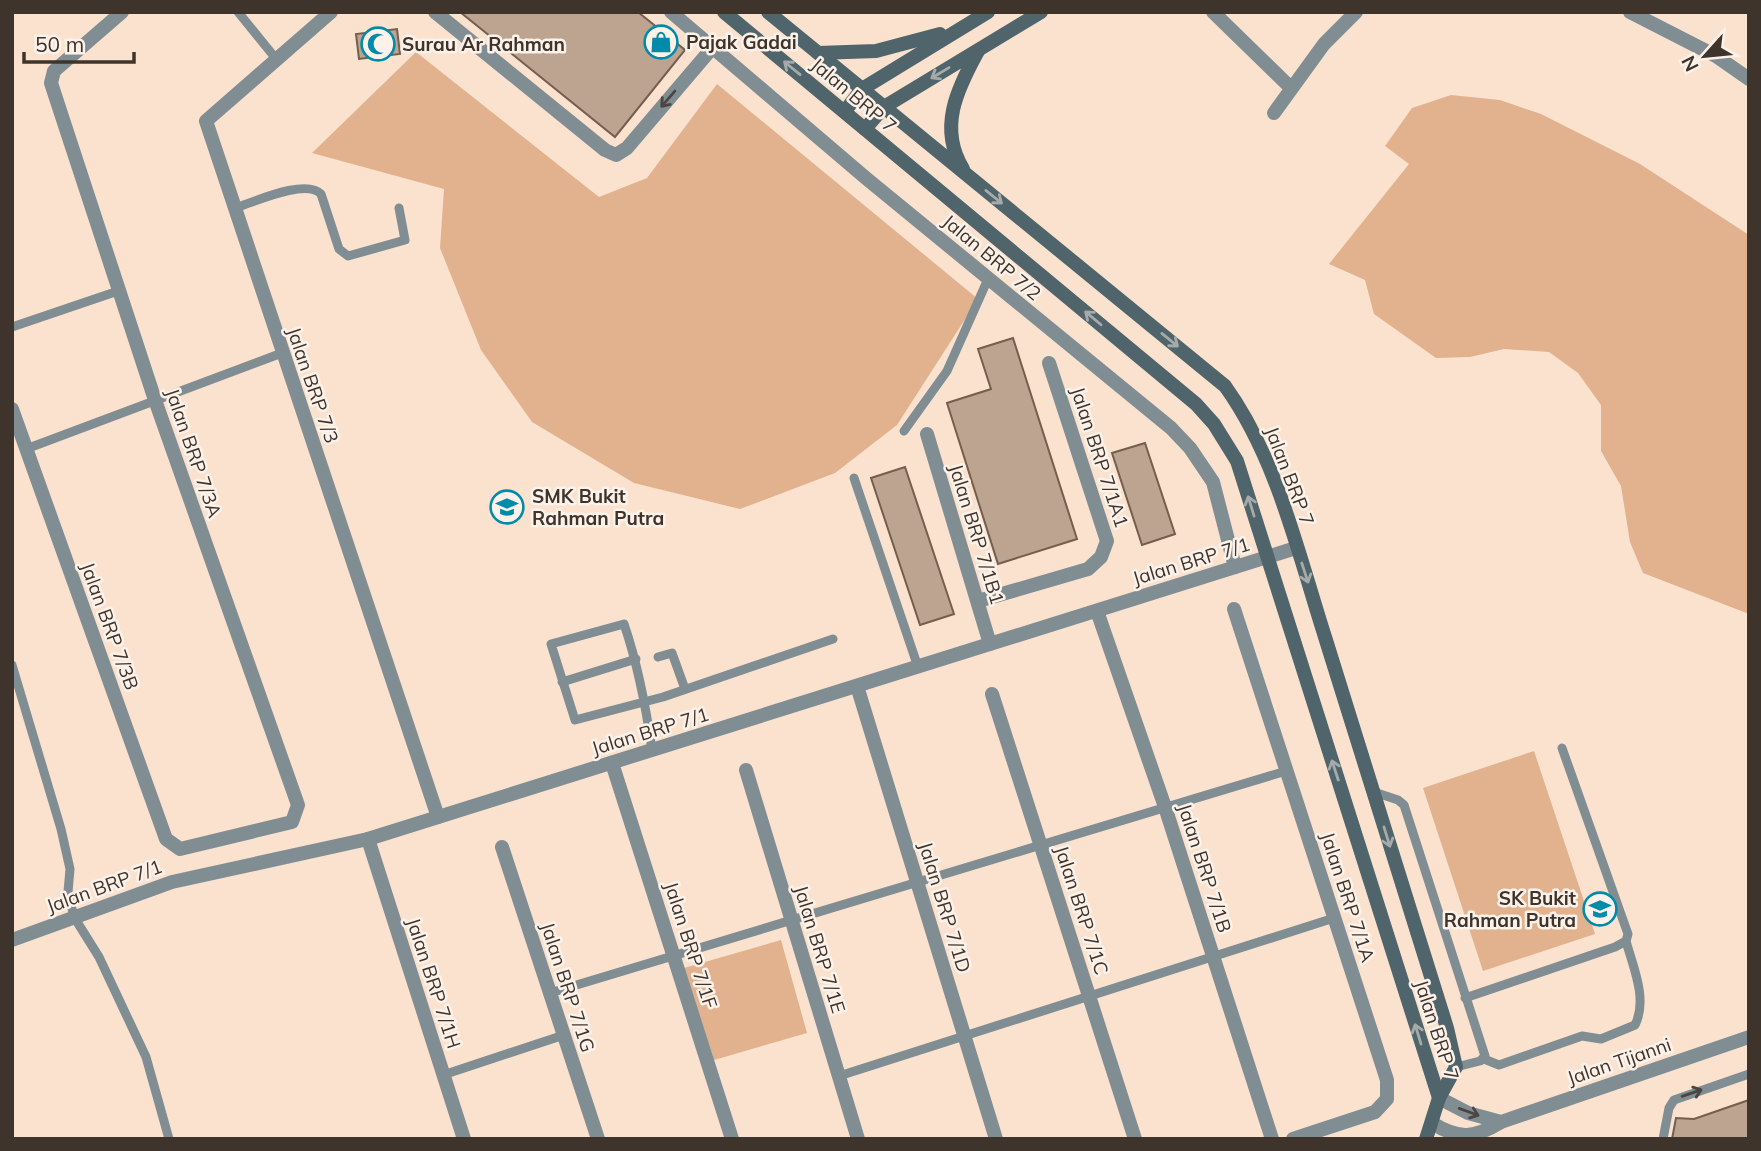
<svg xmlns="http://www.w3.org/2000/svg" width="1761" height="1151" font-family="Mulish,sans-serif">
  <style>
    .green { fill: #e1b28d }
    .building { fill: #bca491; stroke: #745e4d; stroke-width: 2 }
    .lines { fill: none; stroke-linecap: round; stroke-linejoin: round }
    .lane { stroke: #808e93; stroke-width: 9 }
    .street { stroke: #808e93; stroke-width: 14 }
    .secondary { stroke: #50646b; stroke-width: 14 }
    .oneway { stroke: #a6abaa }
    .oneway2 { stroke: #4b4641 }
    .labels { text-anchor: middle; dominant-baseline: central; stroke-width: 5; stroke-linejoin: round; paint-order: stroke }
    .poi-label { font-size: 19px; font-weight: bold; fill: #3e342c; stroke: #fdf2ea; text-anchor: start }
    .street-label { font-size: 19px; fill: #3e342c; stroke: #fdf2ea }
  </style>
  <rect width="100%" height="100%" fill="#fbe2ce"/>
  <g class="green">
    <path d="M416,52l183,145 48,-19 70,-94 261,215 -81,126 -62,48 -95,36 -106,-26 -102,-61 -51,-72 -41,-102 4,-59 -132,-36z"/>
    <path d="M1451,95l49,5 41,14 99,50 109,71v379l-106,-41 -13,-31 -9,-56 -20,-35v-46l-23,-32 -29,-21 -45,-3 -34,8 -34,1 -62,-44 -9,-34 -36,-16 80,-100 -24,-18 27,-38z"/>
    <path d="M1534,751l61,183 -112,37 -60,-183z"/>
    <path d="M781,940l26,93 -93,27 -30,-92z"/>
  </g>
  <g class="building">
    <path d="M460,12h178l47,38 -70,87z"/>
    <path d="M397,29l3,25 -41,5 -3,-25z"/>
    <path d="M1013,338l64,201 -79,25 -51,-161 44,-14 -13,-40z"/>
    <path d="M1145,443l30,91 -33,11 -30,-92z"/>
    <path d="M905,467l49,147 -34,11 -49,-147z"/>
    <path d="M1749,1100v39h-77l4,-21 18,1z"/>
  </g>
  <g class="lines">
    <g class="lane">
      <path d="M238,12l39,48"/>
      <path d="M235,208c19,-6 71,-30 86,-14l18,55 9,7 57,-16 -6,-32"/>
      <path d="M12,327l109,-37"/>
      <path d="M904,431l43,-60 41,-92"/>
      <path d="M26,449l256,-96"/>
      <path d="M854,478l64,189"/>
      <path d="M658,657l14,-4 13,36"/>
      <path d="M12,665l49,164 9,40 -2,23 6,25 25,40 47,100 23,82"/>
      <path d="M562,682l74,-23"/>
      <path d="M652,750c-6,-43 -14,-85 -28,-126l-73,20 24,76 88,-23 170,-58"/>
      <path d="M1374,792l24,8 6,5 81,251 -5,5 -24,6"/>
      <path d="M550,993l736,-222"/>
      <path d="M1465,998l150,-51 11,-6 2,-7 -66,-186"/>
      <path d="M1484,1059l15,6 83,-29 19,3 34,-14c13,-26 -2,-58 -9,-84"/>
      <path d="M443,1075l121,-40"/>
      <path d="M839,1076l495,-158"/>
      <path d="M1663,1139l6,-31 5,-8 75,-26"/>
    </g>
    <g class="street">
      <path d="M331,12l-125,109 232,696"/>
      <path d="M435,12l170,138 11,5 11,-7 86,-101"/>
      <path d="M671,12l196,167 304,249 19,20 23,34 22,85"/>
      <path d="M1213,12l77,75"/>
      <path d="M1630,12l86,44 33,23"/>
      <path d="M1274,113l50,-69 32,-32"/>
      <path d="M12,409l154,430 14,10 112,-27 6,-17 -143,-405 -104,-317 3,-12 68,-59"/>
      <path d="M927,434l63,210"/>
      <path d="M978,601l110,-32 13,-12 6,-16 -58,-178"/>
      <path d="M1234,609l153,471v19l-12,13 -82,27"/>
      <path d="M1097,611l68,196 107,332"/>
      <path d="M857,686l139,453"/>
      <path d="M992,694l143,445"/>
      <path d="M612,763l120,376"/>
      <path d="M746,770l112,369"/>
      <path d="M368,839l96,300"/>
      <path d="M502,847l96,292"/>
      <path d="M12,940l160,-58 196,-43 928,-291"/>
      <path d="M1439,1098l29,15 33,9"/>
      <path d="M1432,1123c27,17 43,15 69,-1l248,-85"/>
    </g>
    <g class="secondary">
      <path d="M724,12l472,392 18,20 23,37 202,637"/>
      <path d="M768,12l457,374c52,72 73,167 100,251 41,130 81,261 122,391l9,39 -17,31 -13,41"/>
      <path d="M818,53l58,-2 64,-17"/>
      <path d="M845,111l17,-22 126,-77"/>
      <path d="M865,129l19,-22 157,-95"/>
      <path d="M963,169c-25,-41 -6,-80 15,-118"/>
    </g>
  </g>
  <defs><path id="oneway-shaft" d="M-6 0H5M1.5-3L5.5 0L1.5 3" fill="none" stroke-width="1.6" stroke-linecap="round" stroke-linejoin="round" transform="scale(1.75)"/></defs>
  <g class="oneway">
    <use href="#oneway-shaft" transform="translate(792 68) rotate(-141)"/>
    <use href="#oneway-shaft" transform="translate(940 73) rotate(149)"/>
    <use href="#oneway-shaft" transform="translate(994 197) rotate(39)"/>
    <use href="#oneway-shaft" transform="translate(1093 318) rotate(-140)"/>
    <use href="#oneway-shaft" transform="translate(1170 340) rotate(39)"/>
    <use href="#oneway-shaft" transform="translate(1251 506) rotate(-107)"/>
    <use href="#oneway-shaft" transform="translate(1305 573) rotate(72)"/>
    <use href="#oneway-shaft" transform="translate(1335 770) rotate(-108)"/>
    <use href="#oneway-shaft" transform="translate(1387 837) rotate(73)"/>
    <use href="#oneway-shaft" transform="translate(1418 1034) rotate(-107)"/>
  </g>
  <g class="oneway2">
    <use href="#oneway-shaft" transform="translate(668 99) rotate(131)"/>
    <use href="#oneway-shaft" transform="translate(1692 1093) rotate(-19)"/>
    <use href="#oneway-shaft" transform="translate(1469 1112) rotate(20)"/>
  </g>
  <defs>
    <symbol id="shop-ring" viewBox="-11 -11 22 22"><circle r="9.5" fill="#fdf2ea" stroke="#018baa" stroke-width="1.5"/><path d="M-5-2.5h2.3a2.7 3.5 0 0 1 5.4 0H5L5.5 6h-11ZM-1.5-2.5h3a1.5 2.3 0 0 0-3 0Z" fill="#018baa"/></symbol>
    <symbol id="mosque-ring" viewBox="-11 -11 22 22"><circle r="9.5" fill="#fdf2ea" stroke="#018baa" stroke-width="1.5"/><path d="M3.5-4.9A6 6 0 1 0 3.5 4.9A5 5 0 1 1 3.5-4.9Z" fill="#018baa"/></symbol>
    <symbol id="school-ring" viewBox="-11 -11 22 22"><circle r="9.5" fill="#fdf2ea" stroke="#018baa" stroke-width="1.5"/><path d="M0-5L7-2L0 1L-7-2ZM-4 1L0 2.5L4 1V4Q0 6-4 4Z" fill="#018baa"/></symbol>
  </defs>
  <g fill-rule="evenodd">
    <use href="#shop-ring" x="642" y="23" width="38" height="38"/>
    <use href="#mosque-ring" x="359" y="25" width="38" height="38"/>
    <use href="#school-ring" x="488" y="488" width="38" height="38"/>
    <use href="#school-ring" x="1581" y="890" width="38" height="38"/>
  </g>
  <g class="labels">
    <g class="poi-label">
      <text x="686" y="42">Pajak Gadai</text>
      <text x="402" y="44">Surau Ar Rahman</text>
      <text x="532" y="496">SMK Bukit<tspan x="532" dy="22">Rahman Putra</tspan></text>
      <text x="1576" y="898" text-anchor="end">SK Bukit<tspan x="1576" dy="22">Rahman Putra</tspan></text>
    </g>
    <g class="street-label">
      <text transform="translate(854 95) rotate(40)">Jalan BRP 7</text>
      <text transform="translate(992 257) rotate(40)">Jalan BRP 7/2</text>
      <text transform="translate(313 385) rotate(71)">Jalan BRP 7/3</text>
      <text transform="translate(194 453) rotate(71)">Jalan BRP 7/3A</text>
      <text transform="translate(1100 457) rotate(72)">Jalan BRP 7/1A1</text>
      <text transform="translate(1290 476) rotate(69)">Jalan BRP 7</text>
      <text transform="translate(977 534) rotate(73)">Jalan BRP 7/1B1</text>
      <text transform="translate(1191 561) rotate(-17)">Jalan BRP 7/1</text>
      <text transform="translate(110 626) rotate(70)">Jalan BRP 7/3B</text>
      <text transform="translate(650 731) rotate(-17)">Jalan BRP 7/1</text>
      <text transform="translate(1205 868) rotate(72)">Jalan BRP 7/1B</text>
      <text transform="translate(104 886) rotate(-20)">Jalan BRP 7/1</text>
      <text transform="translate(1348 897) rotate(72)">Jalan BRP 7/1A</text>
      <text transform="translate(945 907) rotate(73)">Jalan BRP 7/1D</text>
      <text transform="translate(1082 910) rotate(72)">Jalan BRP 7/1C</text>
      <text transform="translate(691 945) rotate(72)">Jalan BRP 7/1F</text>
      <text transform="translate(820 949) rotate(73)">Jalan BRP 7/1E</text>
      <text transform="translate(434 983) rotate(72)">Jalan BRP 7/1H</text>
      <text transform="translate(568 987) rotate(72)">Jalan BRP 7/1G</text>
      <text transform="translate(1437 1030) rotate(72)">Jalan BRP 7</text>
      <text transform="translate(1619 1061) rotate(-19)">Jalan Tijanni</text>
    </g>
  </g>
  <rect width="1761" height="1151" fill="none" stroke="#3e342c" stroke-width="28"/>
  <g transform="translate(1705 56) rotate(243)" stroke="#fdf2ea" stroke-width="5" paint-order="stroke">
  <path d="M0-5L12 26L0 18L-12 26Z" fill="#3e342c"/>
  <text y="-10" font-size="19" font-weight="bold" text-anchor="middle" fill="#3e342c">N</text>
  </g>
  <path d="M24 52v10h110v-10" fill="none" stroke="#3e342c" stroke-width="3.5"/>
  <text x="35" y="52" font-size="21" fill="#3e342c" stroke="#fdf2ea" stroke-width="5" paint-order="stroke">50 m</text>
</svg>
